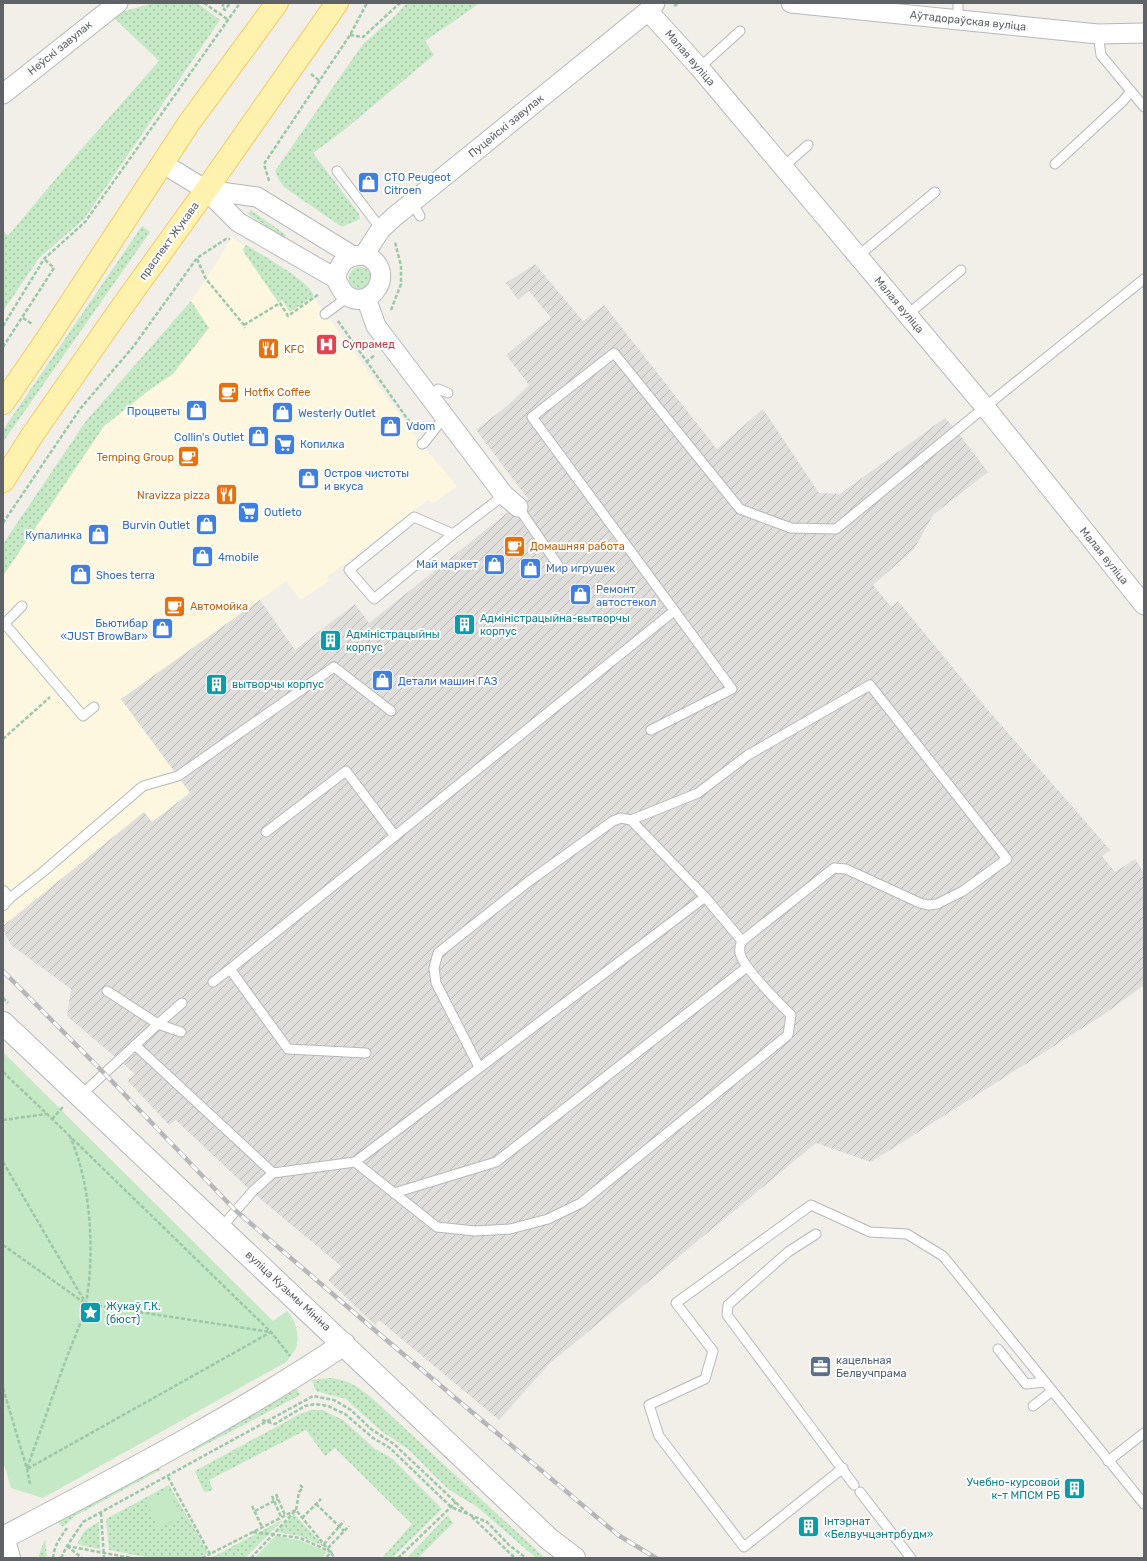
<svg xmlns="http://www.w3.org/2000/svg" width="1147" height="1561" font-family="Rubik,sans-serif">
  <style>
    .commercial { fill: #fef7e0 }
    .industrial { fill: url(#industrial-furrows) }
    .grass { fill: url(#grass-dots) }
    .park { fill: #c5e8c5 }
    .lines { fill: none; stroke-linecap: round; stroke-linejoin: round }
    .service-casing { stroke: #b5b8bc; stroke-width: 11 }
    .minor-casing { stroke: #b5b8bc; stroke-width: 21 }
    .tertiary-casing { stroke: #b5b8bc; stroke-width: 24 }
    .secondary-casing { stroke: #b6babf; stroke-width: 24 }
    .primary-casing { stroke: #f2c960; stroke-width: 24 }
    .path { stroke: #9cc7a9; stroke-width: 2.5; stroke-dasharray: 4 2; stroke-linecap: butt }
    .service { stroke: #fff; stroke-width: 9 }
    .minor { stroke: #fff; stroke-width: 19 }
    .tertiary { stroke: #fff; stroke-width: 22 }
    .secondary { stroke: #fff; stroke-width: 22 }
    .primary { stroke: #fff2af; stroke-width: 22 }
    .rail-casing { stroke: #b6b7b8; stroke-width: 4.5 }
    .rail { stroke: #fff; stroke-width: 3; stroke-dasharray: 9; stroke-linecap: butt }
    .labels { text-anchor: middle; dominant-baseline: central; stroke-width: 4; stroke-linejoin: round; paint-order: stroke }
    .street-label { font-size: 11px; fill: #5f6368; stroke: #fff }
    .shop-label { font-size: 11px; fill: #366cbe; stroke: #fff; text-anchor: start }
    .health-label { font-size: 11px; fill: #be3a42; stroke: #fff; text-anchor: start }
    .food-label { font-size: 11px; fill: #c56008; stroke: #fff; text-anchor: start }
    .culture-label { font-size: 11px; fill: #0d838f; stroke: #fff; text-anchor: start }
    .service-label { font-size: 11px; fill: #4e5e75; stroke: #fff; text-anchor: start }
  </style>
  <defs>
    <pattern id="industrial-furrows" width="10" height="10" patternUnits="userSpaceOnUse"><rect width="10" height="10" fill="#e0deda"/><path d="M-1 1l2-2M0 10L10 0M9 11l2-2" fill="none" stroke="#b9b8b5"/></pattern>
    <pattern id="grass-dots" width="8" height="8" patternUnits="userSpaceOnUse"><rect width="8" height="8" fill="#c5e8c5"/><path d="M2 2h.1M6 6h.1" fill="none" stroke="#a3c0a4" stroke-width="1.8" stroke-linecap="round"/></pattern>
  </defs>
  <rect width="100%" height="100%" fill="#f1efe8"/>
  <path class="commercial" d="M232,237l84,64 105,143 36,42 -24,17 -5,-3 -101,77 2,4 -28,19 -15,-19 -165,118 69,93 -38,30 -8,-10 -141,114v-350l101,-150 102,-147z"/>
  <path class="industrial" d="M535,264l48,57 21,-16 113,144 46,-40 56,84 21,1 105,-76 11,12 32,42 -55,43 -19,34 -41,36 18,22 7,-6 83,101 129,148 -8,6 13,16 20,-13 9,14v112l-41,30 -232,147 -55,-19 -267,221 -50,56 -120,-100 -4,5 -47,-45 13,-14 -89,-74 -76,-72 -7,5 -41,-44 7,-7 -68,-58 4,-27 -60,-44 -8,-15v-4l141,-114 8,10 38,-29 -69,-94 139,-99 35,50 60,-46 14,19 138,-110 21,-14 -52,-69 31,-24 22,-21 -23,-30 45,-37 -22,-27 -11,9 -12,-17z"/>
  <g class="grass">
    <path d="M154,3h43l23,17 -136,199 -45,39 -36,53v-81l5,6 56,-67 95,-108 -48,-46z"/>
    <path d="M407,3h73l-55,38 9,14 -90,75 -31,23 46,61 1,5 -18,8 -58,-40 -5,-7 -4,-9 88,-127 32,-28z"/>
    <path d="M251,210l35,25 -2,2 -36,-23z"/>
    <path d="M142,226l8,6 -147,210v-12z"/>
    <path d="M246,245c15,10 63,35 68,51l-24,16 -8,-12 -4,2 -33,-48 -2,-5z"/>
    <circle cx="360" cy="278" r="11"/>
    <path d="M191,301l18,27 -36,46 -21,14 -48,38 -101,150v-32l83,-123z"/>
    <path d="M330,1378c18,1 28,9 42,20l173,160h-9l-60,-52 -17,-10 -12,-8 -39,-39 -28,-19 -34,-31 -30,-8 -4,-11z"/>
    <path d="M297,1389l3,6 -108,57 3,-6 4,-4z"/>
    <path d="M311,1410h11l21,10 32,29 18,10 49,50 -50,49h-10l30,-34 -77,-76 -10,8 -19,-26 -97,50 4,10 -9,2 -9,-21 103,-56z"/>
    <path d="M155,1468l7,1 -87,47 -12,11 -5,-5 12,-10z"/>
    <path d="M169,1485l39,68 -10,5h-48l-41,-8 -3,-31z"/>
    <path d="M294,1514l31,33 -25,-11 -23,-4z"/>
    <path d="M448,1515l5,8 -35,35h-11z"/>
    <path d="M284,1519l-39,39h-34z"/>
    <path d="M99,1522l1,27 -23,-5 8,-14z"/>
    <path d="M45,1539l2,19h-9z"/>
  </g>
  <g class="park">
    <path d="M3,1052l270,269 14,-10c9,9 13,25 9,37 -2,5 -7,9 -10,14l-243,136 -32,-10 -8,-27z"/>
    <path d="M169,1491l12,26 -23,10 -12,-27z"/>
    <path d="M275,1536l24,4 28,12 -5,6h-67z"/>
  </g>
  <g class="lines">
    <defs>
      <g id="service">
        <path d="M958,20v-17"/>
        <path d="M1098,34l3,21 43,52"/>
        <path d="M699,68l41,-37"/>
        <path d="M1055,164l68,-63 8,-10"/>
        <path d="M783,167l25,-22"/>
        <path d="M337,171l44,58"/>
        <path d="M412,202l8,14"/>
        <path d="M858,256l77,-64"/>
        <path d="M325,314l16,-12 3,-9"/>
        <path d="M907,315l54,-45"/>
        <path d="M429,397l9,-8 10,4"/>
        <path d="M422,444l2,-1 21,-27"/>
        <path d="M518,507l40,58"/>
        <path d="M453,534l-39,-17 -65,53 25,29 79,-65 51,-39"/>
        <path d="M4,623l79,93 11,-9"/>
        <path d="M3,625l19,-19"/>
        <path d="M651,730l81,-41 -200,-272 82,-64 126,156 51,19 45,1 149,-122 159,-128"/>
        <path d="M266,832l80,-61 49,65"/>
        <path d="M3,890l7,8 34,-27 99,-85 35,-10 156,-109 57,44"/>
        <path d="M3,906l7,-8"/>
        <path d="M213,982l17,-13"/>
        <path d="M107,991l51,33 23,8"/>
        <path d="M135,1045l138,128"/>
        <path d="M366,1053l-78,-4 -58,-80 444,-358"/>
        <path d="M479,1067l-43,-84 -2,-15 4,-15 90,-71 85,-61 8,-3 10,2 74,77 37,44"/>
        <path d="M81,1095l77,-71 24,-21"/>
        <path d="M355,1162l350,-265"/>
        <path d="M394,1193l102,-31 251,-195"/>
        <path d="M221,1228l31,-36 21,-19 82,-11 82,65 38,4 35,-2 38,-10 33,-16 207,-168 3,-20c-11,-11 -49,-49 -51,-62 -1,-5 0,-8 2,-12l92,-73 12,1 74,34 8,2 9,-1 26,-13 44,-32 -137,-174 -122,70 -50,38 -67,27"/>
        <path d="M816,1234l-28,18 -60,53 -1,10 127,170"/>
        <path d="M998,1349l28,35 18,-2"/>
        <path d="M1033,1406l19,-15"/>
        <path d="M1108,1461l36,-28"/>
        <path d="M843,1468l-99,79 -85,-111 -10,-31 56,-26 8,-28 -37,-48 135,-98 59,27 37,2 36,22 201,248"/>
        <path d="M860,1492l51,66"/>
      </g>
      <g id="minor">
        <path d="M791,3l307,31 46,-1"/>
        <path d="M648,11l50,55 287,341 159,198"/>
        <path d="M3,94l115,-91"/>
        <path d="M162,163l44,27 32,32 97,56"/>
        <path d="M206,190l51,7 96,59"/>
        <path d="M364,255l17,-26 13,-12 254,-206 7,-8"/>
        <path d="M364,255c36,14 6,60 -19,39 -5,-5 -6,-11 -10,-16 6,-17 10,-22 29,-23z"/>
        <path d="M366,298l10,28 128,169 14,12"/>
      </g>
      <g id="tertiary">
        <path d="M3,1023l546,516 25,19"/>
        <path d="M3,1538c116,-61 232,-121 341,-194"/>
      </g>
      <path id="secondary" d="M3,1537l6,21"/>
      <g id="primary">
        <path d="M3,403l46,-67 140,-213 88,-120"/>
        <path d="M3,481l30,-47 81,-116 92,-128 131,-187"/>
      </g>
    </defs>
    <use href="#service" class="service-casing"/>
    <use href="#minor" class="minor-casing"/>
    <use href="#tertiary" class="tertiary-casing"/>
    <use href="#secondary" class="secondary-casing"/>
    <use href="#primary" class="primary-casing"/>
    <g class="path">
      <path d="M204,3l23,16"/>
      <path d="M216,3h1"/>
      <path d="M224,3l-2,4 3,3 5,-7"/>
      <path d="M674,6l5,-3"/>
      <path d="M350,35l13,2 37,-34"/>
      <path d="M311,74l9,7"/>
      <path d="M269,181l-5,-17 86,-129 17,-32"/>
      <path d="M197,259l9,20 38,46 1,3"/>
      <path d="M391,310l10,-26v-18l-6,-24"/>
      <path d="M23,318l9,6"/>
      <path d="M338,321l78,110"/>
      <path d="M244,325l36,-22 8,13 31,-22"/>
      <path d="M3,326l41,-67 41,-37 155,-219"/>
      <path d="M3,347l51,-79 -10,-9"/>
      <path d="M366,362l9,-7"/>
      <path d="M3,523l77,-114 53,-62 64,-89 29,-19h4"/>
      <path d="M3,739l47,-42"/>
      <path d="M3,998l5,5"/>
      <path d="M3,1072l44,42 224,218 19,24"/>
      <path d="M52,1119l11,-12"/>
      <path d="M3,1120l44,-6"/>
      <path d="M3,1162l82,140"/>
      <path d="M3,1245l83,59 185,28 -244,137"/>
      <path d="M3,1388l24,81 3,15"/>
      <path d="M262,1420l13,4 30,-18 10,-2 13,2 17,8 28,24 17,10 61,59 36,15 22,23 17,13"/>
      <path d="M27,1468c14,-38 27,-76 41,-114 6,-15 15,-35 18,-51 9,-50 5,-120 -16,-166"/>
      <path d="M168,1477l42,77 86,-44 39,48"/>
      <path d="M276,1494l9,21"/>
      <path d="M272,1496l9,21"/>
      <path d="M316,1504l28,27"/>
      <path d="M252,1506l10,21"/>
      <path d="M255,1511l23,-12"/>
      <path d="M101,1513l3,45"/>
      <path d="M472,1517l43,41"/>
      <path d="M302,1518l19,-19"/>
      <path d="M253,1532l47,6 31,14 -5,6"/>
      <path d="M324,1544l20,-23"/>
      <path d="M67,1546l64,12"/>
      <path d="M67,1546l15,12"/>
      <path d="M328,1548l21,-22"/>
      <path d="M53,1558c1,-12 7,-20 14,-30"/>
      <path d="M61,1558l6,-12 16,-24 230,-126 21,4 17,10 20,19 23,15 74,70"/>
      <path d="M202,1558l8,-4"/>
      <path d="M251,1558l45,-48 3,-18 4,-4 -4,-4"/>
      <path d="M398,1558l58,-56"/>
    </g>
    <use href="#service" class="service"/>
    <use href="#minor" class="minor"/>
    <use href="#tertiary" class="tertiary"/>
    <use href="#secondary" class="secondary"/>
    <use href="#primary" class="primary"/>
    <defs>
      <path id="rail" d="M3,971l102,103 130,136 136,117 247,208 38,23"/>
    </defs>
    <use href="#rail" class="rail-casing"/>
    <use href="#rail" class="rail"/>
  </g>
  <defs>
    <symbol id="shop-square" viewBox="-11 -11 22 22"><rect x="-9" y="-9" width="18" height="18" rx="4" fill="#3f7fe0" stroke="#fff"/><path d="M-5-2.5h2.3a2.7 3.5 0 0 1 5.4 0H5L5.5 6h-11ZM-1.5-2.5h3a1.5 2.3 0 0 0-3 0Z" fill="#fff"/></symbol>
    <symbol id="hospital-square" viewBox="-11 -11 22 22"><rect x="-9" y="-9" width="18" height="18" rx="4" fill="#e0444e" stroke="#fff"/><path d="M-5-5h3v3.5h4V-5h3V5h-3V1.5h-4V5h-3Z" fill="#fff"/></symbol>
    <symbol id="restaurant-square" viewBox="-11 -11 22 22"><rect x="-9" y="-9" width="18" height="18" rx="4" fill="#e8710a" stroke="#fff"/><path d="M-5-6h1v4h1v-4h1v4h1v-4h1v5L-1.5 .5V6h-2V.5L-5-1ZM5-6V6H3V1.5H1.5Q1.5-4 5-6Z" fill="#fff"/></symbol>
    <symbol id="cafe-square" viewBox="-11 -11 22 22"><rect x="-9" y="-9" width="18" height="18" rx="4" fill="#e8710a" stroke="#fff"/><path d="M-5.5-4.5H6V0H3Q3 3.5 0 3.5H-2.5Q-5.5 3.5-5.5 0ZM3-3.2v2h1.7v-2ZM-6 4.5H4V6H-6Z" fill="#fff"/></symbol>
    <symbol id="supermarket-square" viewBox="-11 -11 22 22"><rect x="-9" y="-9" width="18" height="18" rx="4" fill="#3f7fe0" stroke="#fff"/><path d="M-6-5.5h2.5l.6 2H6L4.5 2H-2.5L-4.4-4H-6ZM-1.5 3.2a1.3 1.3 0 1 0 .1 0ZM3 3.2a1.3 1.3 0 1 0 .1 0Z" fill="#fff"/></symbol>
    <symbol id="building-square" viewBox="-11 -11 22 22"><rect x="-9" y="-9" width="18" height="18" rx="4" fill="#0f9aa8" stroke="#fff"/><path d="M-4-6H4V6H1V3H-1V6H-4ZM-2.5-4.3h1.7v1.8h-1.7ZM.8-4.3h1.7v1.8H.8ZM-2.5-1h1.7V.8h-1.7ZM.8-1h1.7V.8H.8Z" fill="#fff"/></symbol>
    <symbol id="sight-square" viewBox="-11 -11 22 22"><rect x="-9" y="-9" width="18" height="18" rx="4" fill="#0f9aa8" stroke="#fff"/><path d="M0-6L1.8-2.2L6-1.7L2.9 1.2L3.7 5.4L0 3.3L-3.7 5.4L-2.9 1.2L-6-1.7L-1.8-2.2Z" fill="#fff"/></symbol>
    <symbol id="office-square" viewBox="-11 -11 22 22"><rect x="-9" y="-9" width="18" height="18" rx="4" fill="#5c6f8a" stroke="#fff"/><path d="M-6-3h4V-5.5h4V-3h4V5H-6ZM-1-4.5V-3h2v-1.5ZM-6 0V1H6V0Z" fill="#fff"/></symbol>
  </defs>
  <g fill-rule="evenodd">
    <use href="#shop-square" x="356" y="170" width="25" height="25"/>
    <use href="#hospital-square" x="314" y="332" width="25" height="25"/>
    <use href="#restaurant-square" x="256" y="336" width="25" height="25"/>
    <use href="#cafe-square" x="216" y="380" width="25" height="25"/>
    <use href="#shop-square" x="184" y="398" width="25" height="25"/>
    <use href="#shop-square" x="270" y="400" width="25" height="25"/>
    <use href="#shop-square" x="378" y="414" width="25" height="25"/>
    <use href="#shop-square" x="246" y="424" width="25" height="25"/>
    <use href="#supermarket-square" x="272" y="432" width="25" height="25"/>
    <use href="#cafe-square" x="176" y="444" width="25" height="25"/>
    <use href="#shop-square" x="296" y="466" width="25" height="25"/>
    <use href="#restaurant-square" x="214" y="482" width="25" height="25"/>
    <use href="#supermarket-square" x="236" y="500" width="25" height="25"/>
    <use href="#shop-square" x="194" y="512" width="25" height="25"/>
    <use href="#shop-square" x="86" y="522" width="25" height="25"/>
    <use href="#cafe-square" x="502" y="534" width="25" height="25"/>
    <use href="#shop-square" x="190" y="544" width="25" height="25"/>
    <use href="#shop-square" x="482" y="552" width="25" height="25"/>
    <use href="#shop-square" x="518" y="556" width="25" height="25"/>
    <use href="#shop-square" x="68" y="562" width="25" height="25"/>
    <use href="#shop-square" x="568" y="582" width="25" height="25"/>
    <use href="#cafe-square" x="162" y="594" width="25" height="25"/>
    <use href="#building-square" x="452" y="612" width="25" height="25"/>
    <use href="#shop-square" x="150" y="616" width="25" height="25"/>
    <use href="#building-square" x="318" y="628" width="25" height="25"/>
    <use href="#shop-square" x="370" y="668" width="25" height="25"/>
    <use href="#building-square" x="204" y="672" width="25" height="25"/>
    <use href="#sight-square" x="78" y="1300" width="25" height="25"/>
    <use href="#office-square" x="808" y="1354" width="25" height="25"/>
    <use href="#building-square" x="1062" y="1476" width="25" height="25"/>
    <use href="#building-square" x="796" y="1514" width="25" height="25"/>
  </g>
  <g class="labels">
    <g class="street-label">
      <text transform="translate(968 21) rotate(6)">Аўтадораўская вуліца</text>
      <text transform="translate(60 48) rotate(-39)">Неўскі завулак</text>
      <text transform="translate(690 58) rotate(49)">Малая вуліца</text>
      <text transform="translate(506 126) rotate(-39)">Пуцейскі завулак</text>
      <text transform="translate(169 241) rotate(-54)">праспект Жукава</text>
      <text transform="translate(899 305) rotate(50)">Малая вуліца</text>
      <text transform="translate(1104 556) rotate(51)">Малая вуліца</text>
      <text transform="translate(288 1291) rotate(43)">вуліца Кузьмы Мініна</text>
    </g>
    <g class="shop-label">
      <text x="384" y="177">СТО Peugeot<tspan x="384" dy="13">Citroen</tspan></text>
      <text x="180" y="411" text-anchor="end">Процветы</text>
      <text x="298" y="413">Westerly Outlet</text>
      <text x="406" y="426">Vdom</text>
      <text x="244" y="437" text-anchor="end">Collin's Outlet</text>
      <text x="300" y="444">Копилка</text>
      <text x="324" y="473">Остров чистоты<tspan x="324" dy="13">и вкуса</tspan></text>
      <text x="264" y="512">Outleto</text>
      <text x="190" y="525" text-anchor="end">Burvin Outlet</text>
      <text x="82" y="535" text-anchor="end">Купалинка</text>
      <text x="218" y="557">4mobile</text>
      <text x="478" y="564" text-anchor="end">Май маркет</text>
      <text x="546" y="568">Мир игрушек</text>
      <text x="96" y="575">Shoes terra</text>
      <text x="596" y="589">Ремонт<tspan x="596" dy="13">автостекол</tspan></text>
      <text x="148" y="623" text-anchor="end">Бьютибар<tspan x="148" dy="13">«JUST BrowBar»</tspan></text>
      <text x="398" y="681">Детали машин ГАЗ</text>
    </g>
    <g class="health-label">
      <text x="342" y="344">Супрамед</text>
    </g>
    <g class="food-label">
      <text x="284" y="349">KFC</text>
      <text x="244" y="392">Hotfix Coffee</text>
      <text x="174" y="457" text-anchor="end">Temping Group</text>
      <text x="210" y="495" text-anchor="end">Nravizza pizza</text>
      <text x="530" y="546">Домашняя работа</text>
      <text x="190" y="606">Автомойка</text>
    </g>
    <g class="culture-label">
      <text x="480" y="618">Адміністрацыйна-вытворчы<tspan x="480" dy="13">корпус</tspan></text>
      <text x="346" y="634">Адміністрацыйны<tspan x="346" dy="13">корпус</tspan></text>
      <text x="232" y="684">вытворчы корпус</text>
      <text x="106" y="1306">Жукаў Г.К.<tspan x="106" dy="13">(бюст)</tspan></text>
      <text x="1060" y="1482" text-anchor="end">Учебно-курсовой<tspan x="1060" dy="13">к-т МПСМ РБ</tspan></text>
      <text x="824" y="1521">Інтэрнат<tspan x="824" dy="13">«Белвучцэнтрбудм»</tspan></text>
    </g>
    <g class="service-label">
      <text x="836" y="1360">кацельная<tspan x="836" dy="13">Белвучпрама</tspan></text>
    </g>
  </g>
  <rect width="1147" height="1561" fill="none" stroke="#5f6368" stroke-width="8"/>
</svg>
